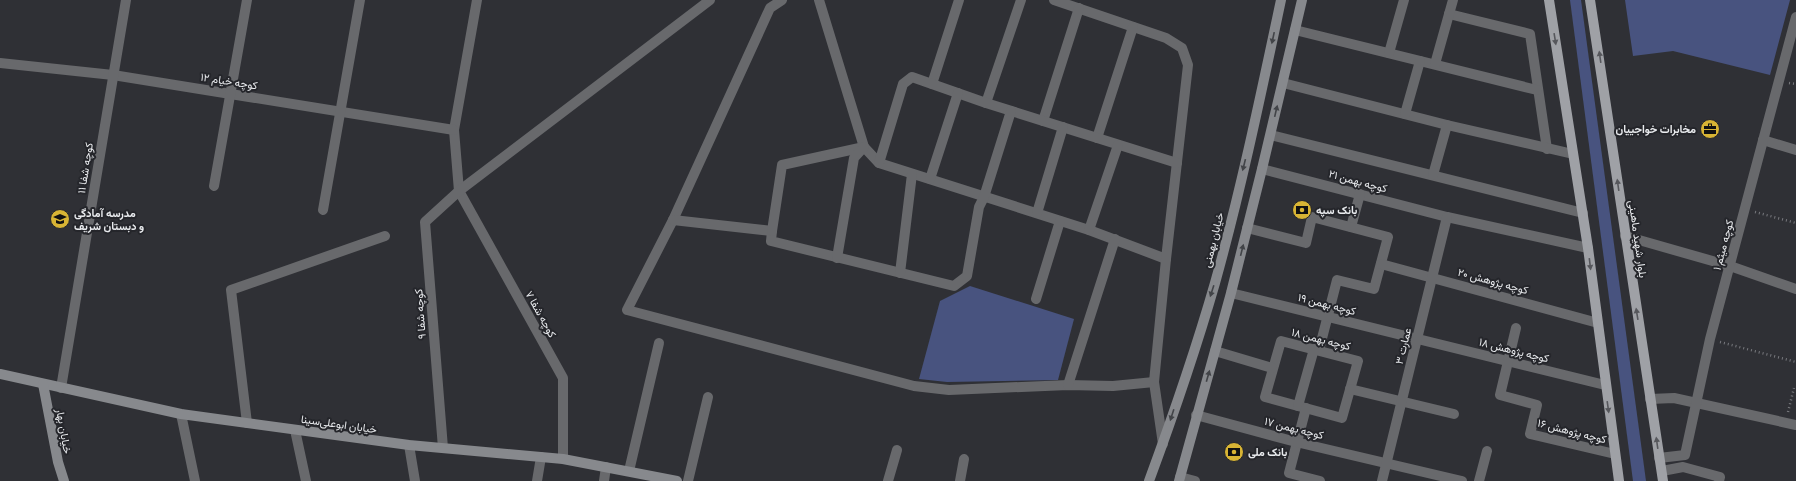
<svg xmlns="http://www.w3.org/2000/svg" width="1796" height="481" font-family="'IBM Plex Serif',Vazirmatn,serif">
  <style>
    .green { fill: #48537f }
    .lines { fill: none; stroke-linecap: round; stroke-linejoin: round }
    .path { stroke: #78797e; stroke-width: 2.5; stroke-dasharray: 1 3; stroke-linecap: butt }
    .street { stroke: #68696c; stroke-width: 10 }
    .secondary { stroke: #87898d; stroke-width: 10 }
    .primary { stroke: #9fa1a6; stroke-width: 10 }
    .oneway { fill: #424448 }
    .oneway2 { fill: #56575c }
    .labels { text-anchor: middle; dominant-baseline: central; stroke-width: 4; stroke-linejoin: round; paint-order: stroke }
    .street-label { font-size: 11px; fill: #e9ebee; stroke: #25262b }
    .poi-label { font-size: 11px; font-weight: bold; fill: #e9ebee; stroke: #25262b; text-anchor: start }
  </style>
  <rect width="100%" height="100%" fill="#2f3035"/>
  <g class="green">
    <path d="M1570,0h11l65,481h-13z"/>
    <path d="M1625,0h165l-20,75 -97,-24 -40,5z"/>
    <path d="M970,286l104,33 -16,61 -111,2 -28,-3 21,-78z"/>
  </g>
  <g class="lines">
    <g class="path">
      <path d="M1789,83l7,1"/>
      <path d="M1755,212l41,11"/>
      <path d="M1720,342l76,20"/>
      <path d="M1788,412l6,-24"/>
    </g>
    <g class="street">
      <path d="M477,0l-23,130 5,61 104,187v81"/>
      <path d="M782,0l-12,8 -97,212 -46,90 287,76 35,4 119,-5 45,1 41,-4"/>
      <path d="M819,0l45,147 15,16 210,67 77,29"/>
      <path d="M1054,0l112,38 16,10 6,17 -22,194 -12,123 9,62"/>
      <path d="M1449,14l81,20 17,115"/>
      <path d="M1295,30l242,60"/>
      <path d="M1389,53l15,-53"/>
      <path d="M0,63l113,12 341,55"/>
      <path d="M1435,64l18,-64"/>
      <path d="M1283,83l164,42 126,29"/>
      <path d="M932,84l27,-84"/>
      <path d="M986,103l35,-103"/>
      <path d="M1405,114l15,-53"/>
      <path d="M1043,121l36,-113"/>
      <path d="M1271,135l312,78"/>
      <path d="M1097,138l36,-111"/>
      <path d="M1763,140l33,10"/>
      <path d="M879,163l24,-79 9,-7 74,26 191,60"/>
      <path d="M1262,169l185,48 141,31"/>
      <path d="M1433,175l14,-50"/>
      <path d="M930,179l28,-86"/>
      <path d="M214,186l33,-186"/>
      <path d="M323,210l37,-210"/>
      <path d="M1037,213l26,-86"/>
      <path d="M673,220l99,11 -1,10 183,45 13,-10 12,-69 5,-10 27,-86"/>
      <path d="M1351,227l9,-33"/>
      <path d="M1247,228l59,15 6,-26 76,20 -14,52 -37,-9 -18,70"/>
      <path d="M1089,230l29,-85"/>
      <path d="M772,231l10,-66 82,-18"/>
      <path d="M1625,236l105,30 66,23"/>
      <path d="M837,258l17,-100 10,-11"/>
      <path d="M1381,264l217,59"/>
      <path d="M900,273l12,-99"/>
      <path d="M1231,293l374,92"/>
      <path d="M1036,299l24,-78"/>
      <path d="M1516,328l-16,67 37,10 -7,29 85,20"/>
      <path d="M1281,341l77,20 -16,57 -77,-21z"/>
      <path d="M1215,351l57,17"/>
      <path d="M1068,385l47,-146"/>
      <path d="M61,388l65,-388"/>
      <path d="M1350,389l104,25"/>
      <path d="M1650,399l24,-1 122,27"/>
      <path d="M1298,406l16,-57"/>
      <path d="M1306,408l-17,65 31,8"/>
      <path d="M181,414l14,67"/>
      <path d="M1196,415l100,27 166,39"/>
      <path d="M247,423l-16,-133 154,-54"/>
      <path d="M295,430l11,51"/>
      <path d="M409,445l6,36"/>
      <path d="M443,448l-18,-226 34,-31 251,-191"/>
      <path d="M1659,458l26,-3 25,-116 86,-322"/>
      <path d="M629,471l30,-128"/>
      <path d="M1662,471l21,-4 37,10 -1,4"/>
      <path d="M1180,477l15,4"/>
      <path d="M537,481l4,-24"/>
      <path d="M604,481l2,-14"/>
      <path d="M688,481l20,-84"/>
      <path d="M888,481l9,-31"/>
      <path d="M960,481l4,-22"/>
      <path d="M1382,481l65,-264"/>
      <path d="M1479,481l8,-30"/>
    </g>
    <g class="secondary">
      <path d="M0,374l181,40 228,31 154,14 114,22"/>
      <path d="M43,384l15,78 6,19"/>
      <path d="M1149,481c24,-65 47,-132 66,-198 26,-93 46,-189 66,-283"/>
      <path d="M1179,481l52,-188 31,-124 40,-169"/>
    </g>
    <g class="primary">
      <path d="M1549,0l39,248 31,233"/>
      <path d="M1590,0l73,481"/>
    </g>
  </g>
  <defs><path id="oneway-solid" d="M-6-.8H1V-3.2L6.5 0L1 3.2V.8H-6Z"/></defs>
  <g class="oneway">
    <use href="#oneway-solid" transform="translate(1273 38) rotate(102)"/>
    <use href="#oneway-solid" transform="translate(1276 111) rotate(-77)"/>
    <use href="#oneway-solid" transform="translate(1244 165) rotate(104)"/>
    <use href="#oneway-solid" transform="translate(1242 250) rotate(-76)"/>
    <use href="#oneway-solid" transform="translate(1212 291) rotate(108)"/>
    <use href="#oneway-solid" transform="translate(1208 376) rotate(-74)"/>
    <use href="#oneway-solid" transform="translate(1172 415) rotate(108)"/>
  </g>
  <g class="oneway2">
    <use href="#oneway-solid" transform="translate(1555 39) rotate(81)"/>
    <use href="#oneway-solid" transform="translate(1600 57) rotate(-98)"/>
    <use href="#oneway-solid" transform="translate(1618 185) rotate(-98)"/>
    <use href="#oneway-solid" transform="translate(1590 264) rotate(83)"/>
    <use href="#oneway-solid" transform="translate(1637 314) rotate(-99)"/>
    <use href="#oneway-solid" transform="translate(1608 407) rotate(82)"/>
    <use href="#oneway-solid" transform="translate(1657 443) rotate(-98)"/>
  </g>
  <defs>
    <symbol id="office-disc" viewBox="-11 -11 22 22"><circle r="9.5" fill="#d8b434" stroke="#25262b"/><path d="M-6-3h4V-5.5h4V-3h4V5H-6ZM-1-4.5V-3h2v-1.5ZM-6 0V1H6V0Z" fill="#111"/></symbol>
    <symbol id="bank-disc" viewBox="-11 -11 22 22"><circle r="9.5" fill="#d8b434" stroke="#25262b"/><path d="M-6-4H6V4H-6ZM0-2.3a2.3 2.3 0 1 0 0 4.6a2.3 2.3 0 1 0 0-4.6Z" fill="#111"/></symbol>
    <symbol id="school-disc" viewBox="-11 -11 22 22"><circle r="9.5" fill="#d8b434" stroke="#25262b"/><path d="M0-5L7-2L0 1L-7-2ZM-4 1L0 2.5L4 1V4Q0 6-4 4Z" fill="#111"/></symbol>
  </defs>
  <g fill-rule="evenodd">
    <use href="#office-disc" x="1699" y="118" width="22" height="22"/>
    <use href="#bank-disc" x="1291" y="199" width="22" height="22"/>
    <use href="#school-disc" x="49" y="208" width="22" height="22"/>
    <use href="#bank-disc" x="1223" y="441" width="22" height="22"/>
  </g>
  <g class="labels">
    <g class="street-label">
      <text transform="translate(229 81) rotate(9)">کوچه خیام ۱۲</text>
      <text transform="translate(85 168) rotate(-81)">کوچه شفا ۱۱</text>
      <text transform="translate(1358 181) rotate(15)">کوچه بهمن ۲۱</text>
      <text transform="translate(1638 239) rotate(82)">بلوار شهید ماهینی</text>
      <text transform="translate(1213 240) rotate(-76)">خیابان بهمنی</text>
      <text transform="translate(1723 245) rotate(-75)">کوچه میثم ۱</text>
      <text transform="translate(1493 281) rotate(15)">کوچه پژوهش ۲۰</text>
      <text transform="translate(1327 304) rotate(14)">کوچه بهمن ۱۹</text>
      <text transform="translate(420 314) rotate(-94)">کوچه شفا ۹</text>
      <text transform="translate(541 314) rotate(61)">کوچه شفا ۷</text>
      <text transform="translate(1321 339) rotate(14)">کوچه بهمن ۱۸</text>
      <text transform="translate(1403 346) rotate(-76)">عمارت ۳</text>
      <text transform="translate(1514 350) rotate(14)">کوچه پژوهش ۱۸</text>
      <text transform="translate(339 424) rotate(8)">خیابان ابوعلی‌سینا</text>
      <text transform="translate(1294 428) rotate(14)">کوچه بهمن ۱۷</text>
      <text transform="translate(64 431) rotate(80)">خیابان بهار</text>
      <text transform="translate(1572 431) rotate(14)">کوچه پژوهش ۱۶</text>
    </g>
    <g class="poi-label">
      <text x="1696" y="129" text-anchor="end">مخابرات خواجییان</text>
      <text x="1316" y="210">بانک سپه</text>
      <text x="74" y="213">مدرسه آمادگی<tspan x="74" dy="13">و دبستان شریف</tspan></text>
      <text x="1248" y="452">بانک ملی</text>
    </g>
  </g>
</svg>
